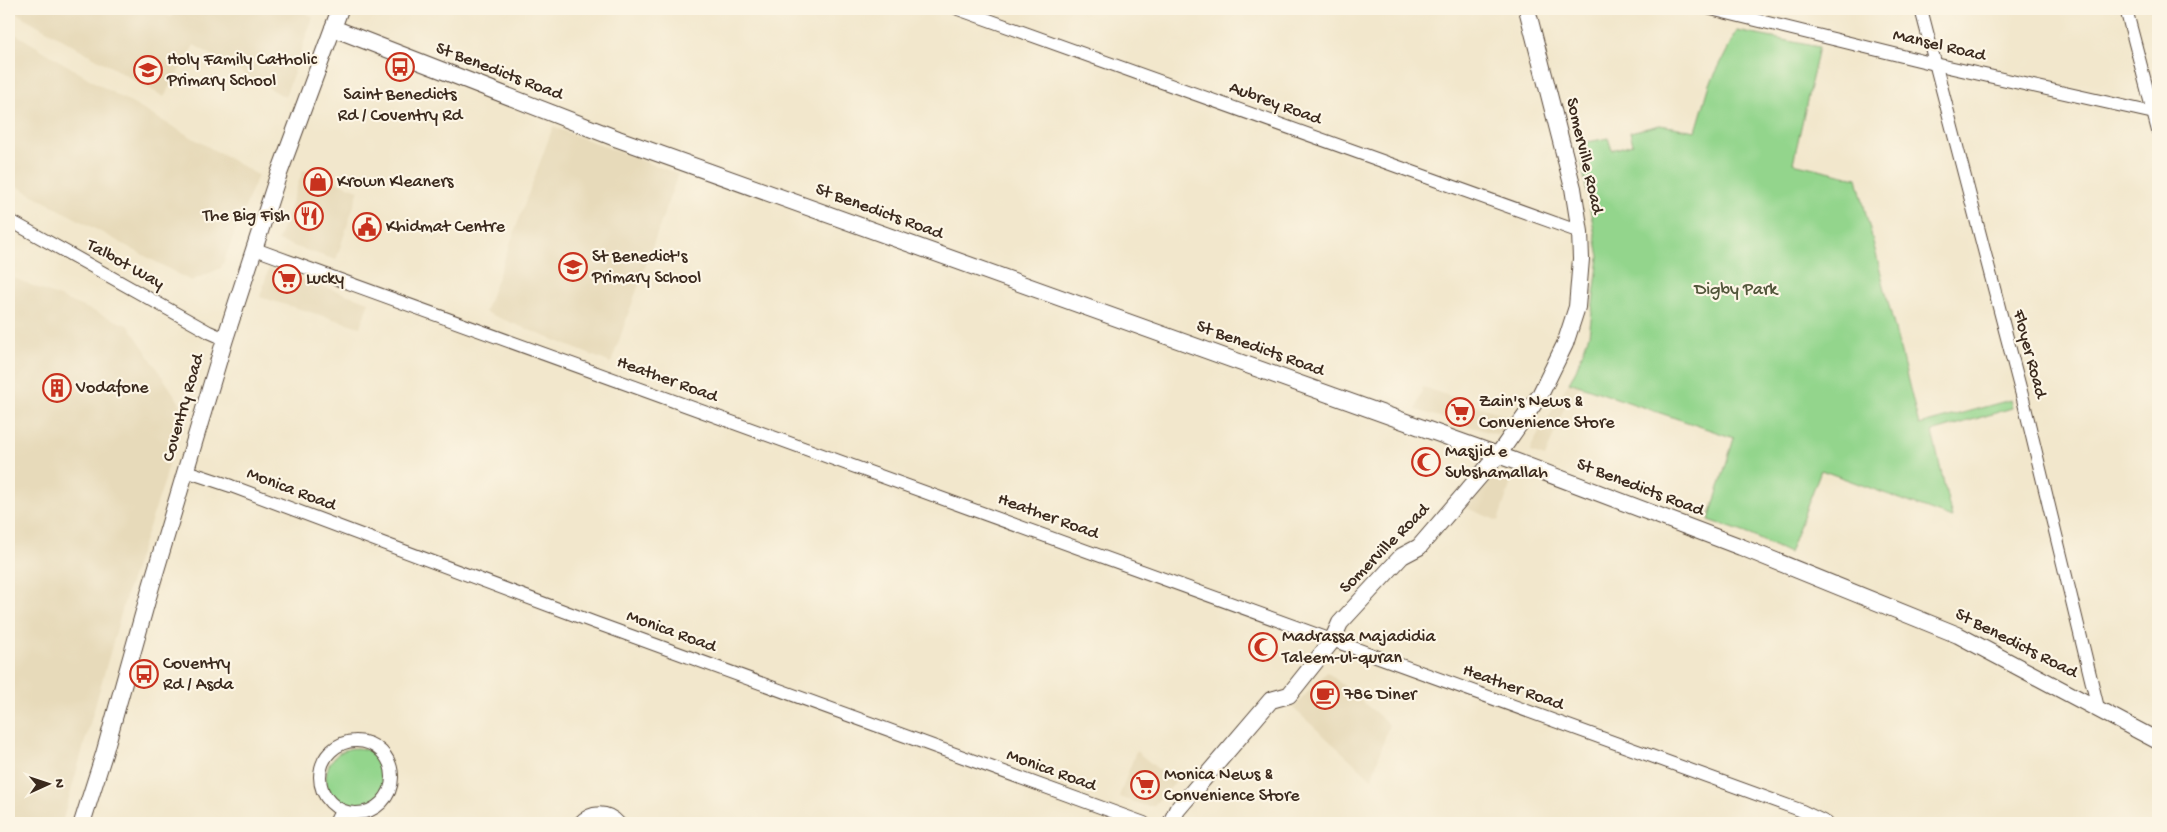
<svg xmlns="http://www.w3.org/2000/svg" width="2167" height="832" font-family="'Gochi Hand',sans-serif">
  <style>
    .built { fill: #e7daba }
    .green { fill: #93d58c; stroke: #678055 }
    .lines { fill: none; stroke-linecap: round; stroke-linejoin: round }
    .minor-casing { stroke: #564638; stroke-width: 14 }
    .tertiary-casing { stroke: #564638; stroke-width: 18 }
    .minor { stroke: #fff; stroke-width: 12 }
    .tertiary { stroke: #fff; stroke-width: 16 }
    .labels { text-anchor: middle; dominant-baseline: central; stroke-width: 4.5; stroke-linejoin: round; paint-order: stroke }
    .street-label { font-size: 18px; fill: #3b2a1e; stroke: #fcf5e5 }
    .poi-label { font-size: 18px; fill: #3b2a1e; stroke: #fcf5e5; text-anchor: start }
    .park-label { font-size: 18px; fill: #51553a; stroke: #fcf5e5 }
  </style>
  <rect width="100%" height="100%" fill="#fcf5e5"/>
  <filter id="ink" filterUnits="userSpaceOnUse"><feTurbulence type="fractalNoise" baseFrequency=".02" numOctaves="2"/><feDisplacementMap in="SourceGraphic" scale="10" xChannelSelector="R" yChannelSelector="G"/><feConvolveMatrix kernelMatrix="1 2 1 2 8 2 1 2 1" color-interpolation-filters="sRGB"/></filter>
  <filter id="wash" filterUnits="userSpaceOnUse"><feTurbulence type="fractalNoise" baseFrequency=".0096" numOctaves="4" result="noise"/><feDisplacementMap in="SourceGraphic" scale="20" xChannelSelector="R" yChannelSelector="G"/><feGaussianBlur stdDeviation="1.12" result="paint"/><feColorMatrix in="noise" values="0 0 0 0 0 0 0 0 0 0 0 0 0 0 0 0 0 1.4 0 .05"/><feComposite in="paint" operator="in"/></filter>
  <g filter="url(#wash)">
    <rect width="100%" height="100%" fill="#f2e7cc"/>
    <g class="built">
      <path d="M9,9h146l16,8 4,-8h124l14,8 -28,80 -91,-52 -30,52z"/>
      <path d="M9,30l87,53 162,92 -37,93 -30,13 -182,-99z"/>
      <path d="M553,127l125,47 -67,189 -126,-51z"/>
      <path d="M303,170l56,20 -23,70 -58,-19z"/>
      <path d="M269,268l100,34 -9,25 -100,-30z"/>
      <path d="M9,276l120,50 52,79 -16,75 -37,109 -66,234h-53z"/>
      <path d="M1569,382l12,3 -16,21 -20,51 -15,-5 2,-7z"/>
      <path d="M1423,387l87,30 -12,18 -82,-25z"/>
      <path d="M1498,472l14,7 -14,42 -31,-13z"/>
      <path d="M1327,672l62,52 -17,55 -79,-71z"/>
      <path d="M1136,751l39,32 -22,23h-7l-27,-9z"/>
    </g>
    <g class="green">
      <path d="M1737,31l82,16 -26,116 64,15 62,247 91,-25 2,8 -80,24 20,86 -131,-48 -32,83 -43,-20 -37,-13 25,-82 -165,-56 7,-12 13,-35 10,-78 -21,-113 30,-6 4,12 21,-6 -3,-12 30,-7 36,6 14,-47z"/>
      <circle cx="356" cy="778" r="30"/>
    </g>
  </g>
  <g filter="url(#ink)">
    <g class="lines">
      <defs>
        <g id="minor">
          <path d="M958,9l622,223"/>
          <path d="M1711,9l224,55 219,49 4,-1"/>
          <path d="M1921,9l102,390 75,309"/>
          <path d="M2126,9l32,122"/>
          <path d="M9,220l200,112 16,7"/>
          <path d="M255,249l1545,561 27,13"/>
          <path d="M186,471l45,15 362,136 551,201"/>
          <circle cx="356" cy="777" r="36"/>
          <path d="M335,823l6,-12"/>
          <path d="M579,823c12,-13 29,-13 40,0"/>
        </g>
        <g id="tertiary">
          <path d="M333,28l285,111 894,321 229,87 217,88 200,106"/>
          <path d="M82,823l22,-69 46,-164 75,-251 52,-160 63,-170"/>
          <path d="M1171,823l6,-13 94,-110 18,-5 43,-54 8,-18 62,-67 17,-9 79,-92 42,-60 25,-51 12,-37 4,-48 -1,-27 -7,-44 -46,-179"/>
        </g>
      </defs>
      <use href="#minor" class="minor-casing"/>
      <use href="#tertiary" class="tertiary-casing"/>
      <use href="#minor" class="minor"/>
      <use href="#tertiary" class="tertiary"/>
    </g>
  </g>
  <defs>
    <symbol id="bus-ring" viewBox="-11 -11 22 22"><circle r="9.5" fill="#fcf5e5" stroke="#c8321e" stroke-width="1.5"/><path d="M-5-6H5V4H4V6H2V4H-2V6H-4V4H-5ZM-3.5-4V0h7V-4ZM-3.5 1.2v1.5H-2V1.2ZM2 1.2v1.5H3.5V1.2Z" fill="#c8321e"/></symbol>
    <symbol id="school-ring" viewBox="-11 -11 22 22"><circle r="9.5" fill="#fcf5e5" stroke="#c8321e" stroke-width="1.5"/><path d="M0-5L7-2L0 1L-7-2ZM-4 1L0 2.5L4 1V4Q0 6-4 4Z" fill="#c8321e"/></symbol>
    <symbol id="shop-ring" viewBox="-11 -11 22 22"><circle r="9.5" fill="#fcf5e5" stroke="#c8321e" stroke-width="1.5"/><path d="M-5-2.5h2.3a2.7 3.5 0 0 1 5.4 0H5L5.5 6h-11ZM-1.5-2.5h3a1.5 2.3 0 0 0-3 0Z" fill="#c8321e"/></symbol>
    <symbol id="restaurant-ring" viewBox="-11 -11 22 22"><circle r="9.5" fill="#fcf5e5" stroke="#c8321e" stroke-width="1.5"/><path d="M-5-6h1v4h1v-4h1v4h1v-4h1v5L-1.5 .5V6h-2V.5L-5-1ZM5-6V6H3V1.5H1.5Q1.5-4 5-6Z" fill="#c8321e"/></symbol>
    <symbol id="civic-ring" viewBox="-11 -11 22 22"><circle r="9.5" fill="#fcf5e5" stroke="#c8321e" stroke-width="1.5"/><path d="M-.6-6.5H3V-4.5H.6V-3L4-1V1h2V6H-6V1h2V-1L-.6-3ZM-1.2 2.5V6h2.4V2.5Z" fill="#c8321e"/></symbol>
    <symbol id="supermarket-ring" viewBox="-11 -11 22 22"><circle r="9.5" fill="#fcf5e5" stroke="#c8321e" stroke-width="1.5"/><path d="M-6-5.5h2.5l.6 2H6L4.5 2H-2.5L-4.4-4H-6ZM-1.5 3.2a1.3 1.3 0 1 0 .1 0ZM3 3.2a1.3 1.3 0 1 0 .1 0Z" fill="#c8321e"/></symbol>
    <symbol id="building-ring" viewBox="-11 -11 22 22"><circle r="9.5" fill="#fcf5e5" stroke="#c8321e" stroke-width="1.5"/><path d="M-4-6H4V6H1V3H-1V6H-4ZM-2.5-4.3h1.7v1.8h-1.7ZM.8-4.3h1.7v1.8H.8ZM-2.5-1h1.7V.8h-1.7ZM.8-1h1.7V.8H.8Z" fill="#c8321e"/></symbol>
    <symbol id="mosque-ring" viewBox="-11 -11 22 22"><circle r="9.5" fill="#fcf5e5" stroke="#c8321e" stroke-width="1.5"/><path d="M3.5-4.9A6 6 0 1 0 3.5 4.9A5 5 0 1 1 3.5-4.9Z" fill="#c8321e"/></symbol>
    <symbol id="cafe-ring" viewBox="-11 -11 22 22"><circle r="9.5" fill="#fcf5e5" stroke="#c8321e" stroke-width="1.5"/><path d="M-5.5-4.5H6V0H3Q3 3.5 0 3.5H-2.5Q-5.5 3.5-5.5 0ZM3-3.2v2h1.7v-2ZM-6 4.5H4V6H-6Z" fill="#c8321e"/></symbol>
  </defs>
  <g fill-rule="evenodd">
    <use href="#bus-ring" x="384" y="51" width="32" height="32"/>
    <use href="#school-ring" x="132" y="54" width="32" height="32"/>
    <use href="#shop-ring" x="302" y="166" width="32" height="32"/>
    <use href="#restaurant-ring" x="293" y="200" width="32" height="32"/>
    <use href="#civic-ring" x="351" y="211" width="32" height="32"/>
    <use href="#school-ring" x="557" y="251" width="32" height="32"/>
    <use href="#supermarket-ring" x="271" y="263" width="32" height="32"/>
    <use href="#building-ring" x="41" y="372" width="32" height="32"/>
    <use href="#supermarket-ring" x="1444" y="396" width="32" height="32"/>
    <use href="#mosque-ring" x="1410" y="446" width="32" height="32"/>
    <use href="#mosque-ring" x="1247" y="631" width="32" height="32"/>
    <use href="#bus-ring" x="128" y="658" width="32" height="32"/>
    <use href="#cafe-ring" x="1309" y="679" width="32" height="32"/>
    <use href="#supermarket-ring" x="1129" y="769" width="32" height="32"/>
  </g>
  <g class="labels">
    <g class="street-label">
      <text transform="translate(1939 46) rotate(13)">Mansel Road</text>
      <text transform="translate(499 72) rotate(21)">St Benedicts Road</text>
      <text transform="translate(1275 104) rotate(20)">Aubrey Road</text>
      <text transform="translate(1584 156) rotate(77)">Somerville Road</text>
      <text transform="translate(879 212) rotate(20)">St Benedicts Road</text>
      <text transform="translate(125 265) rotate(29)">Talbot Way</text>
      <text transform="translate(1260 349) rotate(20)">St Benedicts Road</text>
      <text transform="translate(2029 354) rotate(75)">Floyer Road</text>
      <text transform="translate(667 380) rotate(20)">Heather Road</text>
      <text transform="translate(184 408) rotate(-74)">Coventry Road</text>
      <text transform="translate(1640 488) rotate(21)">St Benedicts Road</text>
      <text transform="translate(291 490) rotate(21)">Monica Road</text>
      <text transform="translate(1048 517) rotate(20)">Heather Road</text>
      <text transform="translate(1385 549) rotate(-45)">Somerville Road</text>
      <text transform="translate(671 632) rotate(20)">Monica Road</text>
      <text transform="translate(2016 644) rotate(27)">St Benedicts Road</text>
      <text transform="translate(1513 688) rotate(20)">Heather Road</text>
      <text transform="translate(1051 771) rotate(20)">Monica Road</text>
    </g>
    <g class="poi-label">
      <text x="167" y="60">Holy Family Catholic<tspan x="167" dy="21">Primary School</tspan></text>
      <text x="400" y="95" text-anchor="middle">Saint Benedicts<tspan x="400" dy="21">Rd / Coventry Rd</tspan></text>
      <text x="337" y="182">Krown Kleaners</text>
      <text x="290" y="216" text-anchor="end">The Big Fish</text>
      <text x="386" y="227">Khidmat Centre</text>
      <text x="592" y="257">St Benedict's<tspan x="592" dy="21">Primary School</tspan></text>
      <text x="306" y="279">Lucky</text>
      <text x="76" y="388">Vodafone</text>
      <text x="1479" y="402">Zain's News &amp;<tspan x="1479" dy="21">Convenience Store</tspan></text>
      <text x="1445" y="452">Masjid e<tspan x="1445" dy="21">Subshamallah</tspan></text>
      <text x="1282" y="637">Madrassa Majadidia<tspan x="1282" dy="21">Taleem-ul-quran</tspan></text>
      <text x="163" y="664">Coventry<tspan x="163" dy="21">Rd / Asda</tspan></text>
      <text x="1344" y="695">786 Diner</text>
      <text x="1164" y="775">Monica News &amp;<tspan x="1164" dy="21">Convenience Store</tspan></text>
    </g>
    <g class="park-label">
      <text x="1736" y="290">Digby Park</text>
    </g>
  </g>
  <rect width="2167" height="832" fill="none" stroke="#fcf5e5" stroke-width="30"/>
  <g transform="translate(48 784) rotate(87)" stroke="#fcf5e5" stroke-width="4" paint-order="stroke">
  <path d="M0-4L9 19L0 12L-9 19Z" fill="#3b2a1e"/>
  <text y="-8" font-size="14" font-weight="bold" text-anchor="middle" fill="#3b2a1e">N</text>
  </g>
</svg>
